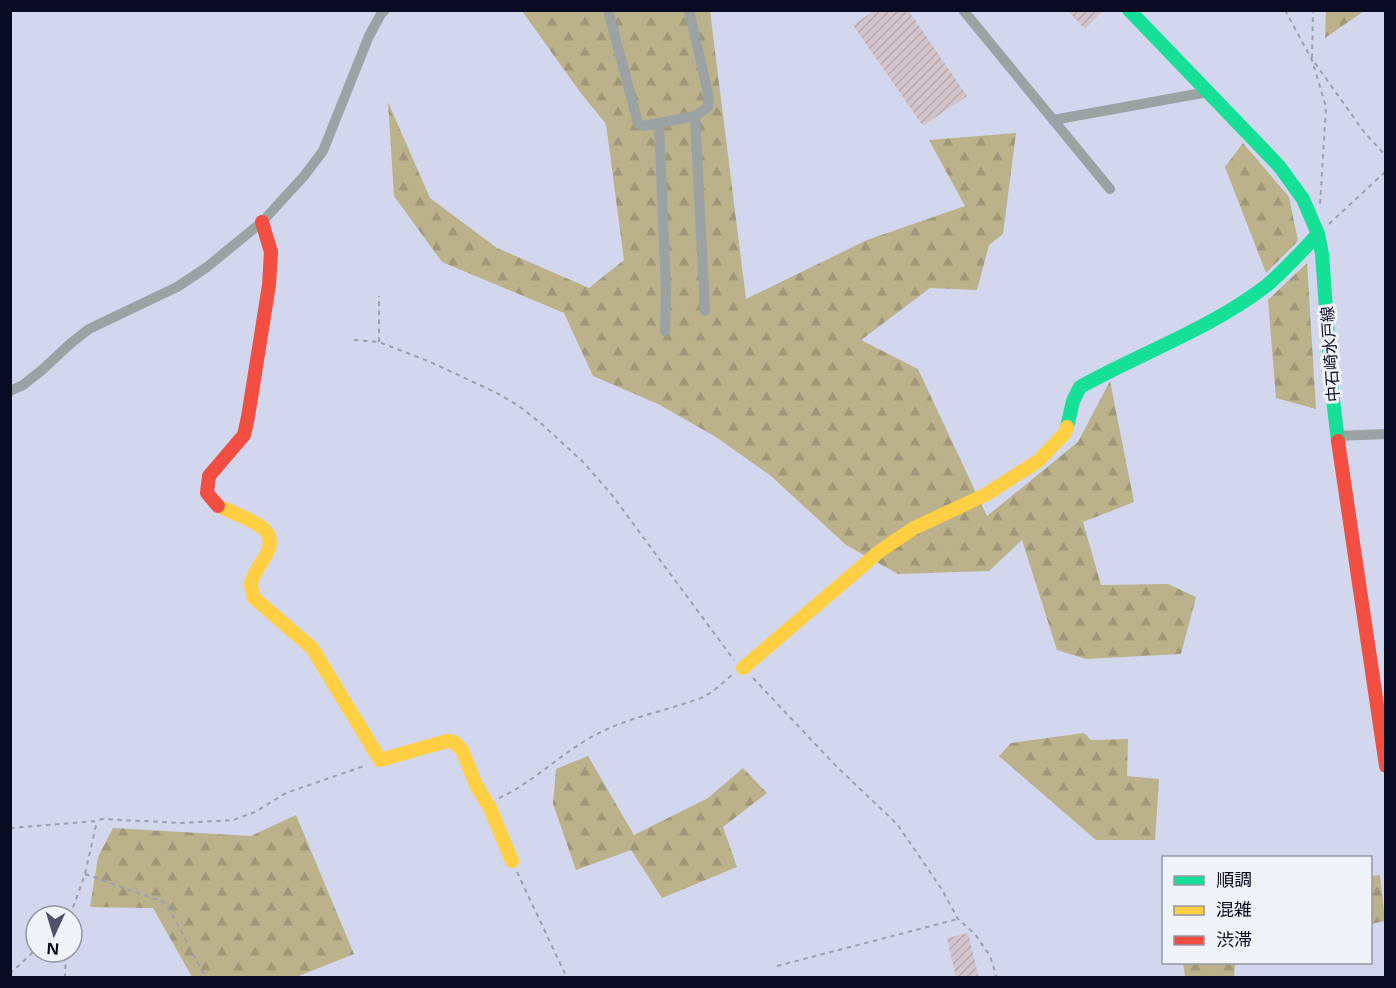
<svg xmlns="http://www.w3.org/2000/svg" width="1396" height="988" font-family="'Noto Sans','Noto Sans JP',sans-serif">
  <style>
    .forest { fill: url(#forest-firs) }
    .building { fill: url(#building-hatch) }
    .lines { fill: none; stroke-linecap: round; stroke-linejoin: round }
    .path { stroke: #9aa0a9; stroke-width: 2; stroke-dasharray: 4.5 4.5; stroke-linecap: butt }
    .street { stroke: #9aa2a3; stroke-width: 10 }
    .fast { stroke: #16e098; stroke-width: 14 }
    .slow { stroke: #ffcf43; stroke-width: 14 }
    .jam { stroke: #f24e42; stroke-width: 14 }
    .labels { text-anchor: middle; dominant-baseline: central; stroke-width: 6; stroke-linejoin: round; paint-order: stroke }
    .street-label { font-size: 16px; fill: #080b22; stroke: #f1f3fa }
  </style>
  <defs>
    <pattern id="forest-firs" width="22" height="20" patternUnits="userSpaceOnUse" patternTransform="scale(1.5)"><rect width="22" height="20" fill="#bbb18a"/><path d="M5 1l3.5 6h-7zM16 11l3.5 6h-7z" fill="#9f9777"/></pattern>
    <pattern id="building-hatch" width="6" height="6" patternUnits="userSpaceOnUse" patternTransform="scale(1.5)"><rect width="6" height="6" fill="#d3c4cb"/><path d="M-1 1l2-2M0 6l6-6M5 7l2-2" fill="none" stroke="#b4a7ae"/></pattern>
  </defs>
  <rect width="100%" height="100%" fill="#d2d7ee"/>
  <g class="forest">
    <path d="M522,11h188l36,288 121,-59 98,-34 -36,-66 87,-7 -13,101 -14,11 -12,45 -47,-2 -69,52 57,29 69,147 91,-74 32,-61 24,121 -51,20 18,63 67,-1 28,13 -15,57 -95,5 -29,-9 -35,-110 -33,31 -91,3 -52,-29 -75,-69 -55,-39 -58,-33 -65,-28 -29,-63 -122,-51 -48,-66 -6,-94 42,96 67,50 92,40 35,-28 -18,-136 -26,-32z"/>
    <path d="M1326,11v-1l38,1 -39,27z"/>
    <path d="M1243,143l46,54 9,44 -32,32 -41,-106z"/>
    <path d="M1307,263l9,146 -40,-11 -8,-98z"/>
    <path d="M1084,733l7,7 37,-1 -1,37 32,3 -4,61h-59l-97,-84 12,-13z"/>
    <path d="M588,756l46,79 74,-37 35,-30 24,25 -44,34 14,40 -75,31 -31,-48 -55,20 -23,-66 3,-35z"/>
    <path d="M296,815l58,139 -58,23h-104l-39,-69 -63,-1 8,-50 15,-29 138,8z"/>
    <path d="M1380,875l5,46 -14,3v-48z"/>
    <path d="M1183,963h52l-1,14h-49z"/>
  </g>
  <g class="building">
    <path d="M875,10h33l59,86 -44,30 -70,-101z"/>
    <path d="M1067,10h33l2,2 -17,17z"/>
    <path d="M968,933l11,45h-23l-9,-40z"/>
  </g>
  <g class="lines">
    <g class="path">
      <path d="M1285,10l27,50 14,47 -6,98"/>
      <path d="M1312,58l1,-48"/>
      <path d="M1315,63l49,69 22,24"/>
      <path d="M1329,224l57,-53"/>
      <path d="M354,340l25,2 49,19 69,32 22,13 24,19 40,37 29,33 122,165"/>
      <path d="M379,342v-46"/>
      <path d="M753,678l82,87 62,59 44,64 17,31 17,15 15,22 7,22"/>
      <path d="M499,798c33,-15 58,-41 89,-59 35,-21 75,-27 113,-41l11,-6 21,-18"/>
      <path d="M10,828l87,-7 5,-2 80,4 51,-3 22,-8 31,-19 81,-28"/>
      <path d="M517,872l50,106"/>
      <path d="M85,874l81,29 40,75"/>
      <path d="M70,916l15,-42 12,-53"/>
      <path d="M777,966l181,-47"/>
      <path d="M10,974l26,-25"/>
      <path d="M65,978l1,-26"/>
    </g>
    <g class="street">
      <path d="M608,10l30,113 6,3 51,-10 13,-9 1,-9 -20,-88"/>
      <path d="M963,10l147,179"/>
      <path d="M695,116l10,195"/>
      <path d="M1053,120l155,-28"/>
      <path d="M659,124l7,167 -1,40"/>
      <path d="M10,391l13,-6 19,-15 29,-27 18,-14 88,-42 30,-20 55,-45 42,-46 19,-25 46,-115 12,-22 4,-4"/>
      <path d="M1337,436l49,-2"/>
    </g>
    <g class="fast">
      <path d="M1129,10l150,156 24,33 15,35 4,20 10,137 6,50"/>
      <path d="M1067,427l6,-26 7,-14c61,-34 130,-58 186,-101 19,-16 35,-34 52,-52"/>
    </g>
    <g class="slow">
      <path d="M218,506c11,5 39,16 46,23 18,19 -11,37 -13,55 0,5 2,10 3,14l58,50 68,112 67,-19 7,1 8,8 14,35 14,23 22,53"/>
      <path d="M743,668l137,-117 34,-23 71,-33 53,-34 27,-28 2,-6"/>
    </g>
    <g class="jam">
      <path d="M1338,441l48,325"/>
      <path d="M218,506l-11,-13 2,-17 35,-41 4,-18 21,-132 2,-33 -9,-30"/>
    </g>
  </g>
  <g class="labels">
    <g class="street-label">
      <text transform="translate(1330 354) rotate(-94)">中石崎水戸線</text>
    </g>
  </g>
  <rect width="1396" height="988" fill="none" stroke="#080b22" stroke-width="24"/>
  <rect x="1162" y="856" width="210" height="108" fill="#f1f3fa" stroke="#9496a4" stroke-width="1.5"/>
  <rect x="1174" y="876" width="30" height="9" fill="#16e098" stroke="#9496a4" stroke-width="1.5"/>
  <text x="1216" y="886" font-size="18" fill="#080b22">順調</text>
  <rect x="1174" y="906" width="30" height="9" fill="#ffcf43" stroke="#9496a4" stroke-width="1.5"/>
  <text x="1216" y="916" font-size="18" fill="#080b22">混雑</text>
  <rect x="1174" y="936" width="30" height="9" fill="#f24e42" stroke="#9496a4" stroke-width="1.5"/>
  <text x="1216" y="946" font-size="18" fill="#080b22">渋滞</text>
  <g transform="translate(54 934) rotate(184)"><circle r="28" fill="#f1f3fa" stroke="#9496a4" stroke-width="1.5"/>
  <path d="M0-4.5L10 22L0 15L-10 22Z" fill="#4f5269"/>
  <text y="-9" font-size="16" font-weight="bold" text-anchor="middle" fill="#080b22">N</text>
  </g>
</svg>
